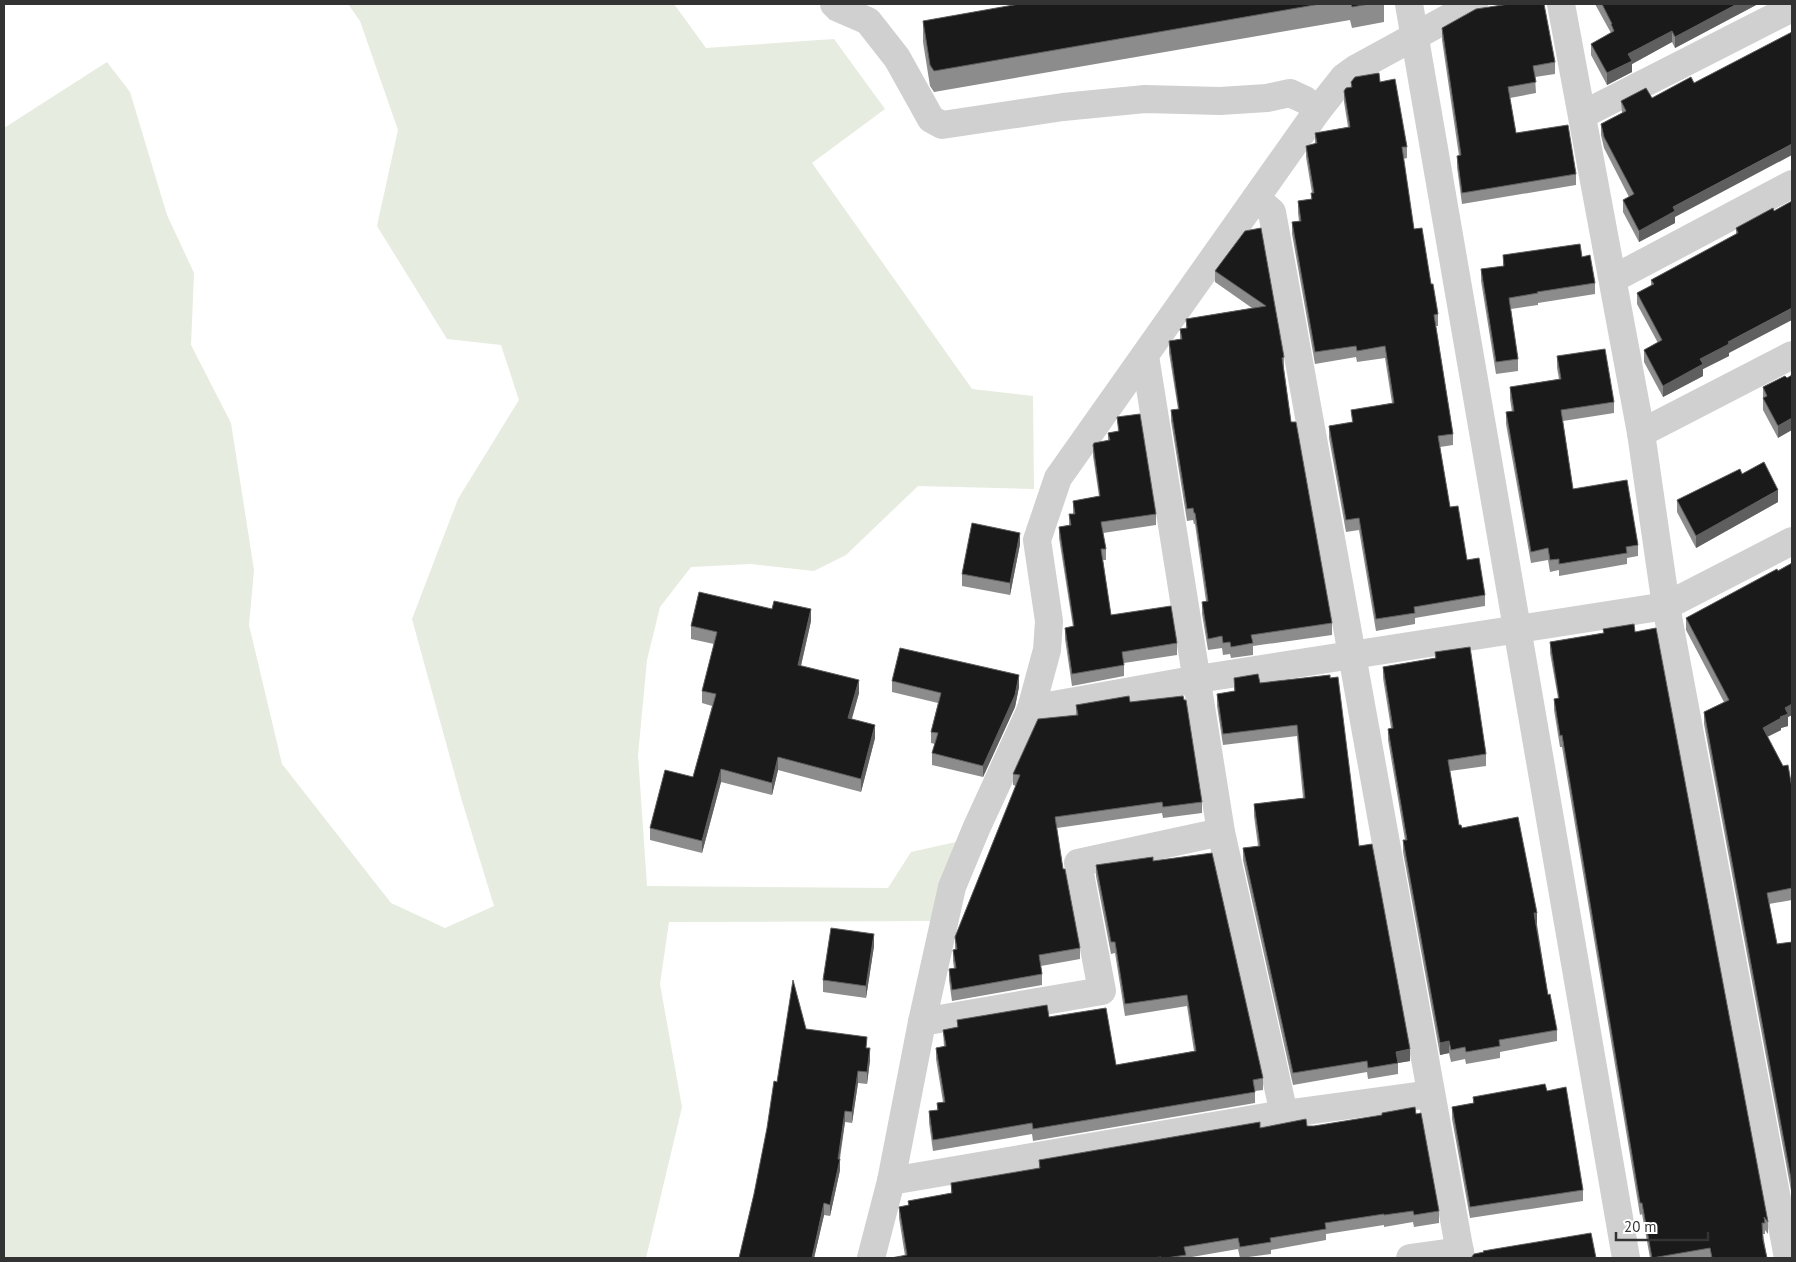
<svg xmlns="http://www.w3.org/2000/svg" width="1796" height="1262" font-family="'PT Sans',sans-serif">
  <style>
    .green { fill: #e6ecdf }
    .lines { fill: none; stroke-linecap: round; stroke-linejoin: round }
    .minor { stroke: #d0d0d0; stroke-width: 28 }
    .wall { fill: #8c8c8c }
    .shaded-wall { fill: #5f5f5f }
    .building { fill: #1a1a1a; stroke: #5f5f5f }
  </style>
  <rect width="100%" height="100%" fill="#fff"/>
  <path class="green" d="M348,4h326l32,44 128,-9 51,70 -73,54 160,226 61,7 1,93 -116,-3 -72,69 -32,16 -63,-7 -60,3 -31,40 -13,53 -9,95 9,131 241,2 23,-36 45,-10 -24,79 -263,1 -9,62 22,123 -36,151h-642v-1130l103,-66 23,30 37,123 27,58 -3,72 40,78 23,147 -5,55 33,139 109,139 54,25 49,-22 -32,-105 -50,-182 46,-120 61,-99 -18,-55 -54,-6 -70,-113 21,-96 -38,-109z"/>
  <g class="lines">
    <g class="minor">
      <path d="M834,4l4,4 30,13 29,37 34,61 11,6 121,-18 82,-8 75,2 47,-3 23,-5 15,7 13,10"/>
      <path d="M1409,4l217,1254"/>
      <path d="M1561,4l80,429 25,173 122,652"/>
      <path d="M1582,115l210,-107"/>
      <path d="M1256,198l16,14 189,1046"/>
      <path d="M1613,279l179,-95"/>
      <path d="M1145,356l76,476 63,282"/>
      <path d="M1641,433l151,-78"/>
      <path d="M1031,709l167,-30 468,-73 126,-65"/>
      <path d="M922,1022l180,-31 -24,-128 143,-31"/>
      <path d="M891,1181l393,-67 147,-20"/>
      <path d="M871,1258l20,-77 31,-159 30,-135 24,-58 55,-120 16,-59 2,-29 -12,-81 21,-62 260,-368 26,-33 11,-8 119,-65"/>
      <path d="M1410,1258l50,-7"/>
    </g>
  </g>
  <g class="wall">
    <path d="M1019,4h365v18l-32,6 -2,-8 -416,72 -4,-6 -7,-44v-21z"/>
    <path d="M1595,4h163l-83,44 -3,-6 -40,22v8l-25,13 -16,-30v-11l20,-11z"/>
    <path d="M1442,28l113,34v12l-20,3 1,16 -26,5 6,35 60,41v11l-114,19 -5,-37v-11h2l-17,-116z"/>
    <path d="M1351,82h29l27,65v11l-4,1 11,70 17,55 7,30v12h-2l17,108v11l-13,2 10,60 17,53 18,35v11l-70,12v6l-39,7 -17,-101 -13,2 -17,-94v-12l23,-4 -1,-12 41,-7 -7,-45 -28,4 -1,-5 -41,7 -23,-130v-12l7,-1 -1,-8v-12l13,-2v-6h1l-6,-36v-11l9,-2v-11l33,-6 -4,-25v-11l7,-4z"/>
    <path d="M1646,88l29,129v6l-36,19 -16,-30v-12l6,-3 -25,-49 -3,-13v-11l21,-11 -1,-12z"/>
    <path d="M1774,211l-45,142v3l-26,13v7l-40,21 -19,-35v-12l14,-7 -21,-39v-11l14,-7v-6l85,-45v-7z"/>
    <path d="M1245,231l39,126v12l7,53 41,201v12l-79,11v9l-22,3 -1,-4 -7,1 -1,-7 -14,2 -6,-36v-12l4,-1 -11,-77h-1l-1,-4 -6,1 -16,-100v-11l7,-1 -9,-56v-12l11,-2v-10l6,-1v-9l66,-11 -37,-26v-11z"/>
    <path d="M1503,255l79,2 13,26v11l-57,9v2l-27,4 7,50v12l-22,3 -15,-93v-12l22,-3z"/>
    <path d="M1557,356l57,46v11l-51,8 10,68 65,56v11l-11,2v6l-68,12v-6l-9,2 -2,-12 -17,3 -25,-139v-12h6l-2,-13v-12l49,-8 -2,-11z"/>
    <path d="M1785,376l-7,62 -15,-28v-23z"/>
    <path d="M1117,417l39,97v11l-53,8 3,16v11h-3l8,55 66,28v12l-53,8v13l-52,10 -7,-47v-11l8,-1 -14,-89v-11l10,-2v-11h4v-13l26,-5 -6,-40v-11l15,-4v-8l10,-2z"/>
    <path d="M1677,500l101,2 -82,46 -19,-36z"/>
    <path d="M1020,544l-10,51 -48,-9v-12z"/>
    <path d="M1792,563v152l-4,2v9l-7,2v2l-14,7 25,51v112l-23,4 8,40 15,-2v254l-88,-472v-12l20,-10 -38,-72v-12z"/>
    <path d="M811,621l-10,45 58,27 -7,26 23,19 -14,54 -83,-22 -6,25 -51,-13 -19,71 -52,-13v-12l43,-51 19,-71 -10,-3v-12l12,-47 -23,-5v-13z"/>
    <path d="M1603,629l165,593v12l-3,-4v4h-2l4,24h-117l-8,-44 -2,1 -78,-468h-2l-6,-37v-11l4,-1 -8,-45v-11l53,-9z"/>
    <path d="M1435,652l51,102v12l-36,5 9,54 78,99 11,71 9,35v11l-57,11v6l-34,6 -1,-5 -14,3 -2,-9 -9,2 -37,-203v-12h2l-17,-100v-11l3,-1 -8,-50v-11l52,-9z"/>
    <path d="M1330,675l29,171 51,215 -12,2v11l-30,5 -1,-7 -74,13 -50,-225v-12l15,-2 -4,-30v-12l49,-6 -6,-62 -74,9 -6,-39v-12l17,-3v-13l26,5z"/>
    <path d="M892,681l127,6 -4,20 -32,70 -51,-12v-12l3,-9 -4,-1v-11l7,-29 -46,-11z"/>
    <path d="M1130,702l72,100v11l-39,5 -1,-5 -105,15 6,41 17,79v11l-39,7 1,8v11l-90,16 -3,-21v-11l5,-1 -1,-7v-11l2,-1v-12l61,-151 -3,-1v-11l63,-59v-10z"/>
    <path d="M1153,861l110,217v12l-8,1v12l-222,38 -1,-7 -99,17 -4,-28v-12l8,-1v-7l6,-1 -7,-43v-11l8,-1 -1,-17 14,-3v-7l92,-3 67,48 78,-14 -7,-45 -62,10 -10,-63 -4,1 -15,-78v-11z"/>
    <path d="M874,946l-8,52 -43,-6v-12z"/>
    <path d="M806,1029l61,19 3,12 -3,24 -9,-1 -6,40 -7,-1 -5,37v11l-10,46 -6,-1 -10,43h-75l15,-64 23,-112z"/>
    <path d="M1547,1091l36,99v11l-113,17 -18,-99v-12l21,-4v-6z"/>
    <path d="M1416,1114l23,97v12l-25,4 -1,-5 -29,5v-2l-58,9v6l-55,10v4l-30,4h-1l-2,-9 -52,9h-295l14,-2 -6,-38v-11l9,-2v-4l43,-8v-10l88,-14v-9l221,-32 54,-2z"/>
  </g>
  <g class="shaded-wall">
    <path d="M1737,4h21l-83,44v-11z"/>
    <path d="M1672,31v11l-40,22v8l-25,13v-12l21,-19z"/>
    <path d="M1792,144v11l-117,62v6l-36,19v-11l34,-24z"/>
    <path d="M1792,308v12l-63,33v3l-26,13v7l-40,21v-11l37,-27 28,-17z"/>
    <path d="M1792,418v12l-14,8v-12z"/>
    <path d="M1778,490v12l-82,46v-12z"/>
    <path d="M1020,533v11l-10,51v-12z"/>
    <path d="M811,609v12l-13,57v-13z"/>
    <path d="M1019,675v12l-4,20 -32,70v-11z"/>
    <path d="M859,680v13l-11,38v-13z"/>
    <path d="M1792,704v11l-4,2v9l-7,2v2l-18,9v-11l17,-11 5,-9z"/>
    <path d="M875,725v13l-14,54v-13z"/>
    <path d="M778,757v13l-6,25v-12z"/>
    <path d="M721,769v13l-19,71v-12z"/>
    <path d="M1534,913h3v11l-3,1z"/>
    <path d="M874,934v12l-8,52v-12z"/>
    <path d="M1449,1041v12l-9,2v-12z"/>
    <path d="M870,1048v12l-3,24v-12z"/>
    <path d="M1410,1049v12l-12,2 -2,-11z"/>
    <path d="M858,1071v12l-6,40v-11z"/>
    <path d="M845,1111v11l-6,38 1,-1v11l-10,46v-11z"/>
    <path d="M824,1203v12l-10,43h-2z"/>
  </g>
  <g class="building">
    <path d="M1019,4h301l-386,67 -4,-6 -7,-44z"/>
    <path d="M1351,4h18l-17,3z"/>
    <path d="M1509,4h35l11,58 -22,4 3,16 -28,5 8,46 52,-8 8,49 -114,19 -5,-37 4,-1 -19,-127 34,-19z"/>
    <path d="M1602,4h135l-62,33 -3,-6 -44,23 4,7 -25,12 -16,-29 23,-13 -3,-7h1z"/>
    <path d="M1792,32v112l-119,63 2,4 -36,20 -16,-31 11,-6 -30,-57 -3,-13 25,-13 -5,-10 25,-13 6,10 39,-21 3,6z"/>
    <path d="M1379,73l1,9 15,-3 12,68h-5l12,82 8,-1 9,56h2l5,30 -4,1 19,119 -15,2 12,71 8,-1 9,54 12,-2 6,37 -71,12 1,6 -39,6 -17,-101 -13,2 -17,-94 24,-4 -2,-12 43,-7 -9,-57 -28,5 -1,-5 -41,6 -23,-130 9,-1 -3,-20 14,-2 -1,-6h3l-8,-47 11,-3 -2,-10 35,-6 -6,-36 2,-3 6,-1 -1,-5 4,-5z"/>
    <path d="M1792,201v107l-64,34 1,2 -29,15 3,5 -40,22 -19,-36 18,-10 -25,-47 17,-9 -3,-4 87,-47 -2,-5 37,-20 1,3z"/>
    <path d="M1261,228l23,129 -2,1 9,64h5l36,201 -81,12 2,8 -22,4 -1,-5 -7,1 -1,-7 -14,3 -6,-37 6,-1 -13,-88h-1l-1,-5 -6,1 -16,-99 8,-1 -10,-68 13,-2 -2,-10 7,-1 -1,-9 80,-13 -51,-35 30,-40z"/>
    <path d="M1580,244l2,13 8,-2 5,28 -58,9 1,1 -29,5 9,61 -22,3 -15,-93 23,-3 -1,-11z"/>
    <path d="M1605,349l9,53 -53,8 12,79 54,-9 11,65 -12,2 1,6 -68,11v-5l-9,1 -2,-12 -17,4 -25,-140 8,-1 -4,-24 51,-8 -4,-23z"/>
    <path d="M1792,375v43l-14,8 -15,-28 4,-2 -4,-9 22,-11 2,2z"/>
    <path d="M1140,414l16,100 -55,8 5,27h-5l10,66 60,-9 6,37 -55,9 2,13 -52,9 -7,-46 9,-2 -15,-99 12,-2 -2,-11h6l-2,-13 27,-5 -7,-51 1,-2 16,-3 -2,-7 11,-2 -2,-14z"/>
    <path d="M1764,462l14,28 -82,46 -19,-36 63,-31 2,5z"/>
    <path d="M972,523l48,10 -10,50 -48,-9z"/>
    <path d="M1792,563v141l-7,4 3,6 -8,3 1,1 -18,10 20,38 5,-1 4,23v100l-25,5 10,51 15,-2v242l-88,-472 25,-12 -43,-82 91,-49 1,2z"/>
    <path d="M699,592l73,17 2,-8 37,8 -13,56 61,15 -11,38 27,7 -14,54 -83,-22 -6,26 -51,-14 -19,72 -52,-13 15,-58 28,7 23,-83 -14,-3 15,-59 -26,-6z"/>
    <path d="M1634,624l1,8 21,-4 112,594 -4,-5 1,6h-3l1,17 4,18h-55l-2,-10 -58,10 -10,-55h-2l-78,-468 -2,1 -6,-37 5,-1 -9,-56 54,-9 -1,-4z"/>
    <path d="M1470,647l16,107 -38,6 11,65h2l1,3 56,-11 19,96h-3l14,82 2,-1 7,36 -58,10 1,6 -34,6 -1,-5 -14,3 -2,-9 -9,2 -37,-203h4l-19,-111 5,-1 -10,-61 53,-9 -1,-6z"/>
    <path d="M900,648l119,27 -4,20 -32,71 -51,-13 6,-20 -7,-1 10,-39 -49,-12z"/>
    <path d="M1258,674l2,9 70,-8v3l8,-1 21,169 13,-2 38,205 -14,3 2,11 -30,5 -1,-7 -74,12 -50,-225 17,-2 -6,-42 51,-6 -8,-73 -74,9 -6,-40 18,-3 -1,-13z"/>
    <path d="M1129,696l1,6 53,-6 1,4h2l16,102 -39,5 -1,-5 -107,15 8,52h2l15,79 -41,7 3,19 -90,16 -3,-21 7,-1 -3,-18 4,-1 -2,-12 65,-162 -7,-1 25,-55 40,-4 -2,-10z"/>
    <path d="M1212,853l51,225 -10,2 2,12 -222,37 -1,-6 -99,17 -4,-29 9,-1 -1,-7 8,-1 -9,-54 10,-2 -3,-16 15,-3 -1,-7 90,-15 2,12 57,-9 10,57 80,-14 -9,-56 -62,9 -10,-62h-4l-15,-77 57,-8v4z"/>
    <path d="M831,928l43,6 -8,52 -43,-6z"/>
    <path d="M793,980l13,49 61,8 -1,11h4l-3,24 -9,-1 -6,41 -7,-1 -7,48h2l-10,46 -6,-2 -12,55h-73l15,-64 13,-66 7,-47 3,1z"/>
    <path d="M1545,1084l2,7 19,-4 17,103 -113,17 -18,-100 22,-4 -1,-6z"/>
    <path d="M1415,1107l1,7 5,-1 18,98 -25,4 -1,-4 -29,4v-1l-59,9 1,6 -56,9 1,4 -31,5 -2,-9 -54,9 2,8 -20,3h-5v-1l-9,1h-261l16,-3 -8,-48 10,-2 -1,-4 44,-8 -1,-10 89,-15 -1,-8 221,-38v6l46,-9 1,7h7l68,-11v-2z"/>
    <path d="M1591,1233l5,25h-125l3,-4 10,-2 -1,-1z"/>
  </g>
  <rect width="1796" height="1262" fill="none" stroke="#333333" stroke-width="10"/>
  <path d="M1616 1232v8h92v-8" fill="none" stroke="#333333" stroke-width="2.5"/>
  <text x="1624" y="1232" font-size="15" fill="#333333" stroke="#ffffff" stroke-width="4" paint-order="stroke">20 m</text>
</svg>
